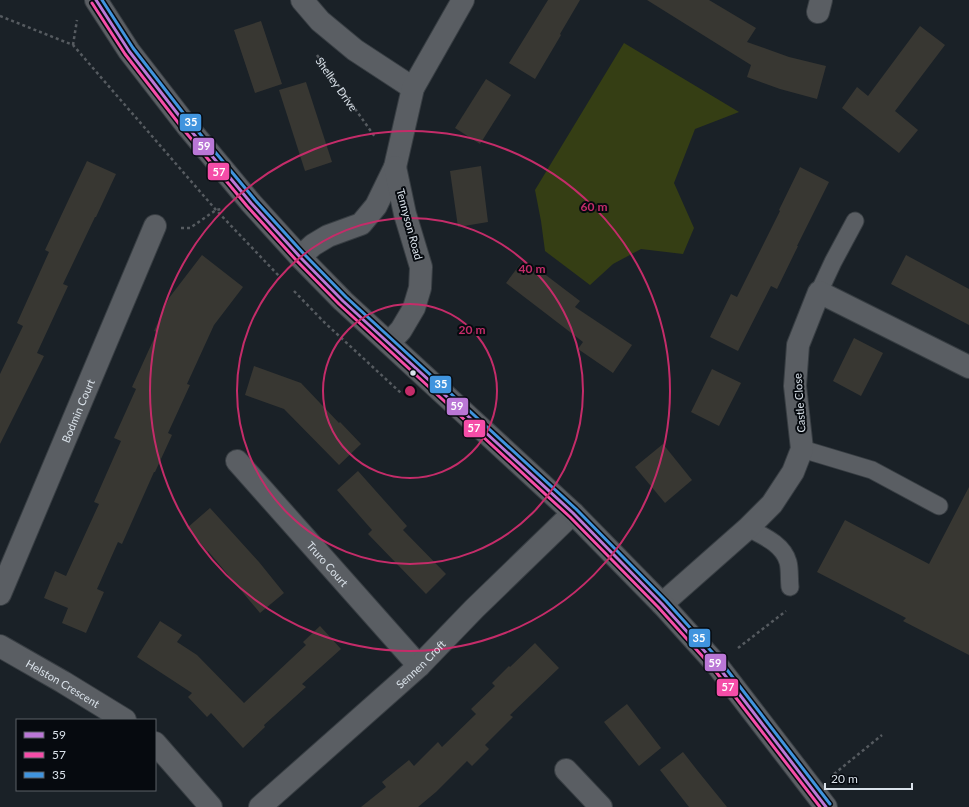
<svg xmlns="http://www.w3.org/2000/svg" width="969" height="807" font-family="Lato,sans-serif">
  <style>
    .green { fill: #353e14 }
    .building { fill: #383732 }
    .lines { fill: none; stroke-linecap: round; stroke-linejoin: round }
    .service-casing { stroke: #383e43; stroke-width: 19 }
    .minor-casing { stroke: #383e43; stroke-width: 24 }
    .tertiary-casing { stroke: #383e43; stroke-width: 24 }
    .path { stroke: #565b60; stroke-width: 2.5; stroke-dasharray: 3 3; stroke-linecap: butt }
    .service { stroke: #5a5e63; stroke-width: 17 }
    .minor { stroke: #5a5e63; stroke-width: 22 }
    .tertiary { stroke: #5a5e63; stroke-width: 22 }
    .bus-1-casing { stroke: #060a0f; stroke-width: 6 }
    .bus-2-casing { stroke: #060a0f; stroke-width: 6 }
    .bus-3-casing { stroke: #060a0f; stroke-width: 6 }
    .bus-1 { stroke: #ba77d6; stroke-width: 3 }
    .bus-2 { stroke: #f54da8; stroke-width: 3 }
    .bus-3 { stroke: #4094de; stroke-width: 3 }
    .ring { fill: none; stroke: #c42c69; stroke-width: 2 }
    .bus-dot { fill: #dae2ea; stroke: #060a0f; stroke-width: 1.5 }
    .labels { text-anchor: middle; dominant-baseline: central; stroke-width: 4; stroke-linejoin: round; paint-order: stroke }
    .street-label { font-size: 11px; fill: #dae2ea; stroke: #060a0f }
    .centre { fill: #c42c69; stroke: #060a0f; stroke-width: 2 }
    .ring-label { font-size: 12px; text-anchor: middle; font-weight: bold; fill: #c42c69; stroke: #060a0f; stroke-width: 4; stroke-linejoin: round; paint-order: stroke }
    .line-badge { stroke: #060a0f; stroke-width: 1.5 }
    .badge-label { font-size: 11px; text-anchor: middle; font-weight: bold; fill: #fff }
  </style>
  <rect width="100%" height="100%" fill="#1a2127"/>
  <path class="green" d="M624,43l115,69 -44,17 -21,54 20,45 -11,26 -42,-5 -28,15 -23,21 -45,-34 -4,-30 -6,-31z"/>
  <g class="building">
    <path d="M548,0h32l-20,34 1,1 -26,44 -26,-16z"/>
    <path d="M647,0h62l47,28 -9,14 42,15 37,9 -9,33 -37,-10 -33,-12 4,-12z"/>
    <path d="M261,21l21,63 -27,9 -21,-63z"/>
    <path d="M920,26l25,19 -50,66 23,19 -19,23 -57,-45 15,-21 11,9z"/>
    <path d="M486,79l25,16 -31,49 -25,-16z"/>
    <path d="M306,82l26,80 -27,9 -26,-81z"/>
    <path d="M87,161l29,13 -20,43h-1l-32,67 5,2 -31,67 7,3 -44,88v-70l23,-48 -6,-3 32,-71 -4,-2 23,-49z"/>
    <path d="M481,166l7,56 -30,5 -8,-56z"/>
    <path d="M800,167l29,15 -32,64h1l-21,43 -6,-3 -33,65 -28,-14 21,-43 6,3 43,-86 -1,-1z"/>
    <path d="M202,255l41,32 -29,38 -27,59 3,1 -22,48 4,2 -17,37h-1l-32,72 -4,-2 -21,47 7,3 -18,41 -24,-10 6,-15 -24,-10 11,-27 11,5 33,-72 -5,-2 27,-61 -7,-3 22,-49 -4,-2 25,-55 -3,-1 15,-33z"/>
    <path d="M906,255l63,34v36l-78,-41z"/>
    <path d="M521,263h9l50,38 -5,6 57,38 -19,28 -35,-24 5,-7 -77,-59z"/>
    <path d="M854,338l29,15 -22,43 -28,-15z"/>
    <path d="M254,366l47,17 38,40 1,-1 21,22 -22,21 -55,-56 -39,-14z"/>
    <path d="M712,369l29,14 -22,43 -28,-14z"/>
    <path d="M663,444l29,36 -27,23 -30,-36z"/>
    <path d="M358,471l49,55 -4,4 43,44 -20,20 -58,-60 4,-4 -35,-40z"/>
    <path d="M969,487v168l-66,-34 3,-3 -89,-46 28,-52 84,44z"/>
    <path d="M210,508l49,54 25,31 -24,20 -52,-62v1l-21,-24z"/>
    <path d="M160,621l22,14 -5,7 20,13 47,48 62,-58 -3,-3 17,-16 21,23 -39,35 4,3 -42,38 1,2 -22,21 -32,-35 -4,4 -19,-20 4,-4 -55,-36z"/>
    <path d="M535,643l24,25 -49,47 3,2 -28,28 4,4 -17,17 -5,-5 -31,31 -18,15h-57l25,-20 -4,-5 27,-22 5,6 24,-24 4,5 34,-33 -5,-5 24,-23 -3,-3 17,-17 1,1z"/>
    <path d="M627,704l34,44 -22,18 -35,-44z"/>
    <path d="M683,752l14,18 30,37h-38l-29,-37z"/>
  </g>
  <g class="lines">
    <defs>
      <g id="service">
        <path d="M819,292l14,-30 22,-41"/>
        <path d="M802,449l70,21 67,36"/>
        <path d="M748,528c15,8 35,16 40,34 2,7 1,17 2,25"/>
      </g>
      <g id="minor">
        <path d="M302,0l18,21 35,29 58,38"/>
        <path d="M818,12l3,-12"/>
        <path d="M300,257l13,-12 15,-9 33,-12 15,-18 19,-39 18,-79 50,-88"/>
        <path d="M389,343l12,-13 13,-22 6,-20 1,-21 -16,-53 -10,-47"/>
        <path id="s2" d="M237,461l182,205"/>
        <path id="s3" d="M0,594l155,-368"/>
        <path d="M662,604l86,-76 24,-24 21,-32 9,-23 -7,-63 3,-41 21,-53 150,75"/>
        <path id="s4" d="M0,646l63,36 62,38"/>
        <path d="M155,743l56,64"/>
        <path d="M566,770l35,37"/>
        <path id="s5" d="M260,807l159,-141 55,-57 99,-96"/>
      </g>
      <path id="tertiary" d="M96,0l33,51 58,75 64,77 49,54 43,44 230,212 89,91 55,61 109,142"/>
    </defs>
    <use href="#service" class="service-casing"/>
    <use href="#minor" class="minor-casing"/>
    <use href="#tertiary" class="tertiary-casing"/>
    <g class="path">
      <path d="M0,16l73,29 143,165 63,66"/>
      <path d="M73,45l4,-25"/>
      <path id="s1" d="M317,55l58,82"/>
      <path d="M181,228h9l26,-18 6,-1"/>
      <path d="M294,291l30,31 78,72"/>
      <path d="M738,648l48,-37"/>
      <path d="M834,774l48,-39"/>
    </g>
    <use href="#service" class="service"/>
    <use href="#minor" class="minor"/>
    <use href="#tertiary" class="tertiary"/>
    <defs>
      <path id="bus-1" d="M96,0l33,51 58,75 64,77 49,54 43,44 230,212 89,91 55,61 109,142"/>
      <path id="bus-2" d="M92,3l33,51 58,75 64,77 49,54 43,44 231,213 88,90 55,61 107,139"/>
      <path id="bus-3" d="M102,0l31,48 58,75 64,77 49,54 42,43 230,212 90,92 55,61 109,142"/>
    </defs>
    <use href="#bus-1" class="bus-1-casing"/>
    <use href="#bus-2" class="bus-2-casing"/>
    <use href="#bus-3" class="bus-3-casing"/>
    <use href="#bus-1" class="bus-1"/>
    <use href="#bus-2" class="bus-2"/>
    <use href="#bus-3" class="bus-3"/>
  </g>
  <g class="ring">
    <circle cx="410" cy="391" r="87"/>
    <circle cx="410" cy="391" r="173"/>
    <circle cx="410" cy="391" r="260"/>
  </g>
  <circle class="bus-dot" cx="413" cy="373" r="3.5"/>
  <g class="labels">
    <g class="street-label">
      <text stroke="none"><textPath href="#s1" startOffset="35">Shelley Drive</textPath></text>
      <text transform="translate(410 224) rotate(75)">Tennyson Road</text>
      <text transform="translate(799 403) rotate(-94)">Castle Close</text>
      <text stroke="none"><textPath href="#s3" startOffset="199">Bodmin Court</textPath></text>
      <text stroke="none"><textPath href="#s2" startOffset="137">Truro Court</textPath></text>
      <text stroke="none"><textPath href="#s5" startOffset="215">Sennen Croft</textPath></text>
      <text stroke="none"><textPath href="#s4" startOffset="73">Helston Crescent</textPath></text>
    </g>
  </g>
  <circle cx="410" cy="391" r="6" class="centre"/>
  <g class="ring-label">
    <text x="594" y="211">60 m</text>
    <text x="532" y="273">40 m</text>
    <text x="472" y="334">20 m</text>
  </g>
  <g class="line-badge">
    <rect x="179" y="113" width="23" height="19" rx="4" fill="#4094de"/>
    <rect x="192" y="137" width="23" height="19" rx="4" fill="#ba77d6"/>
    <rect x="207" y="162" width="23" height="19" rx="4" fill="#f54da8"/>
    <rect x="429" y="375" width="23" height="19" rx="4" fill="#4094de"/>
    <rect x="446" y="397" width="23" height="19" rx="4" fill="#ba77d6"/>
    <rect x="463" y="419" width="23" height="19" rx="4" fill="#f54da8"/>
    <rect x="688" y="628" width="23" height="20" rx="4" fill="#4094de"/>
    <rect x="704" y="653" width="23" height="19" rx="4" fill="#ba77d6"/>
    <rect x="716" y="678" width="23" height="19" rx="4" fill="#f54da8"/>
  </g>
  <g class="badge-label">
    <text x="191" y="126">35</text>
    <text x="204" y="150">59</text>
    <text x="219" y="176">57</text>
    <text x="441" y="388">35</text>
    <text x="457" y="410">59</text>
    <text x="474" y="432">57</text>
    <text x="699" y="642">35</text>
    <text x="715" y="667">59</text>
    <text x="728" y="691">57</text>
  </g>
  <rect x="16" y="719" width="140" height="72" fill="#060a0f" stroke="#5b6067"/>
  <rect x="24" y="732" width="20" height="6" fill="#ba77d6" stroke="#5b6067"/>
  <text x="52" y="739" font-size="12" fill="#dae2ea">59</text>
  <rect x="24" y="752" width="20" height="6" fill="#f54da8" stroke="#5b6067"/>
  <text x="52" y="759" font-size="12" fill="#dae2ea">57</text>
  <rect x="24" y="772" width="20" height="6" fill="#4094de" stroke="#5b6067"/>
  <text x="52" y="779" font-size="12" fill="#dae2ea">35</text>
  <path d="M825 783v6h87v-6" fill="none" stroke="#dae2ea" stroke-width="2"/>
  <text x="831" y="783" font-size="12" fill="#dae2ea" stroke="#060a0f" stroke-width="3" paint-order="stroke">20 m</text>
</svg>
